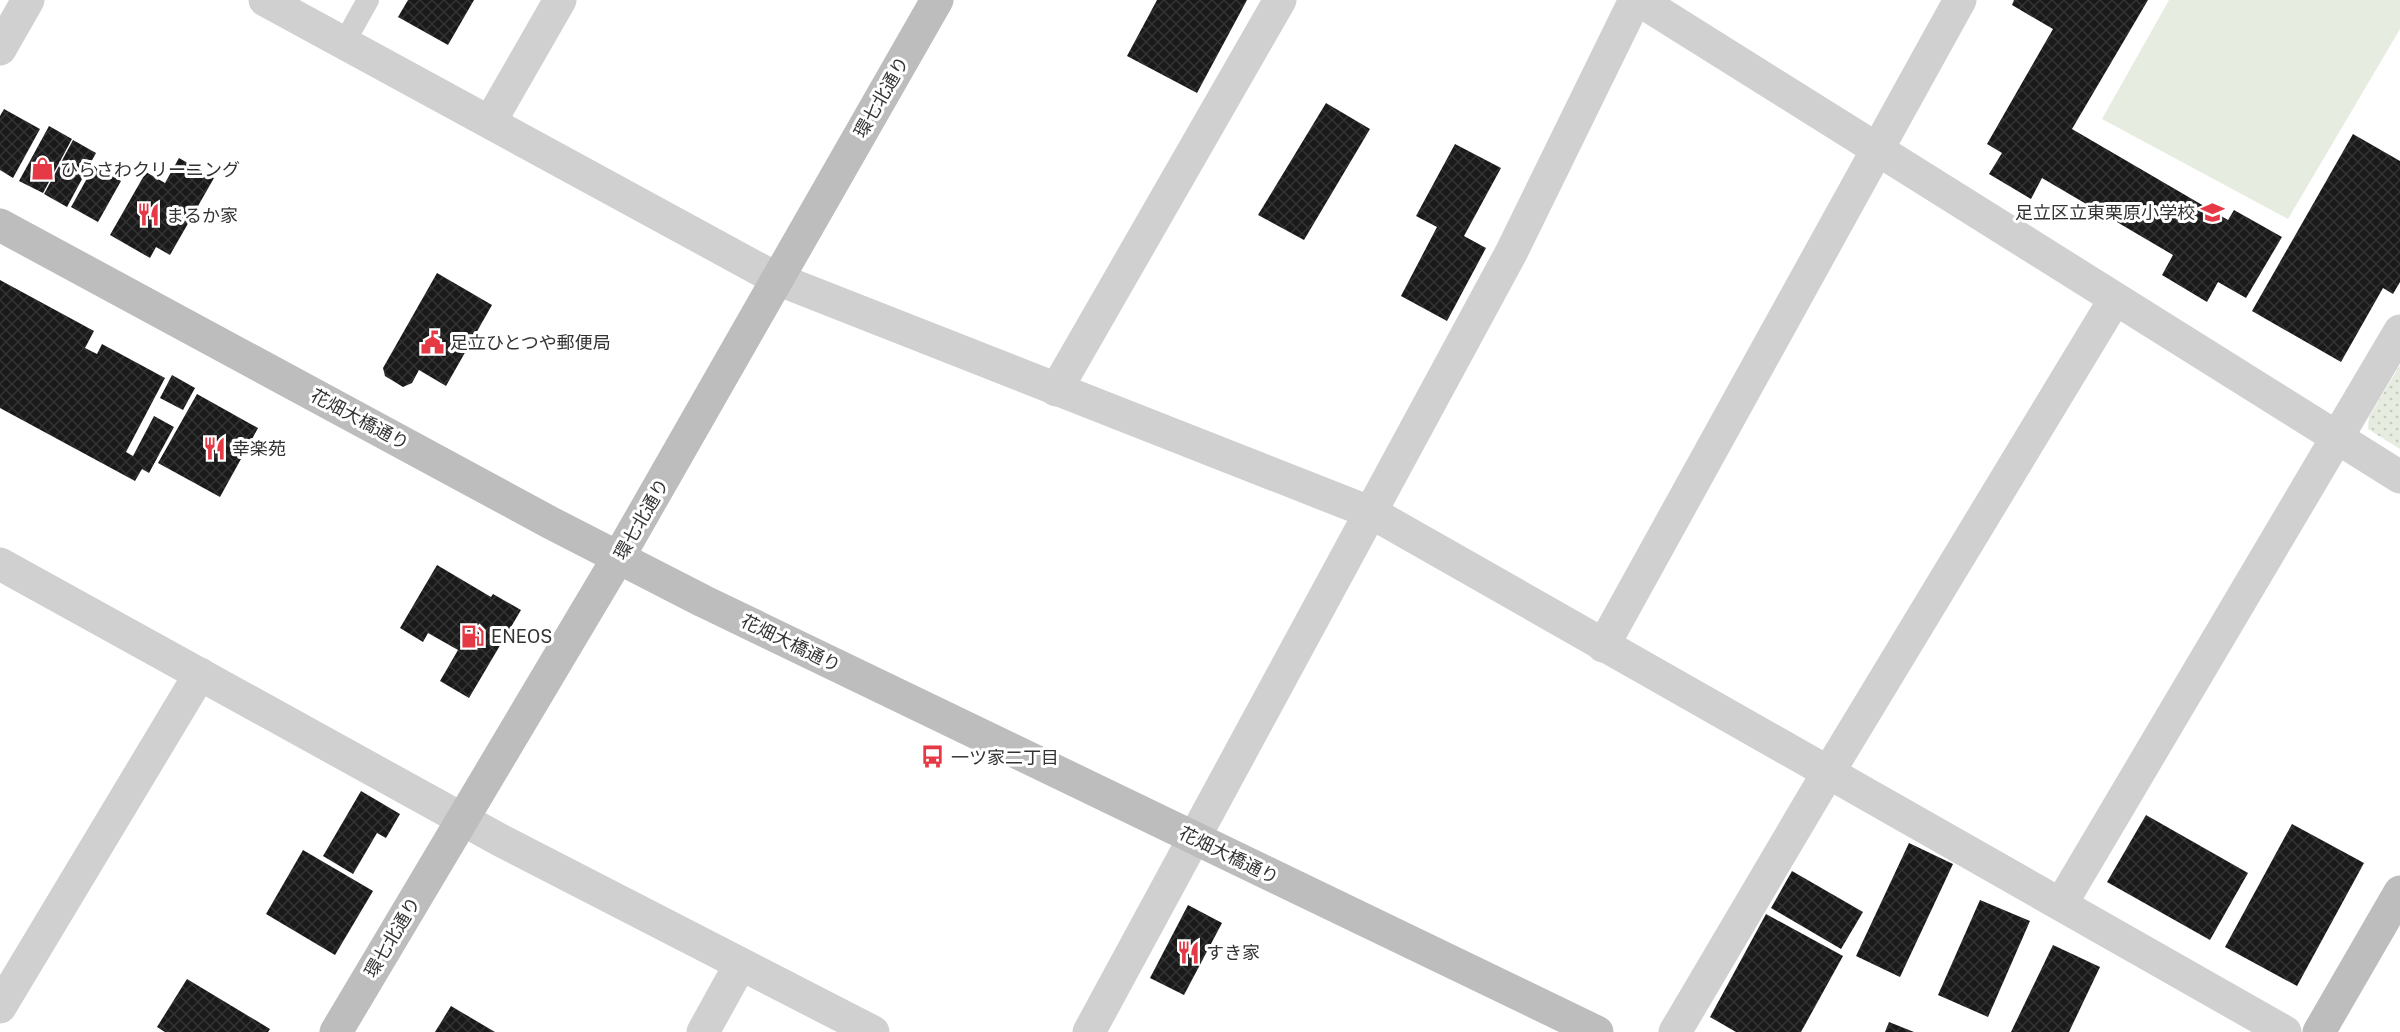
<svg xmlns="http://www.w3.org/2000/svg" width="2400" height="1032" font-family="'Public Sans','Noto Sans JP',sans-serif">
  <style>
    .green { fill: #e6ecdf }
    .park { fill: url(#park-dots) }
    .building { fill: url(#building-cross-hatch) }
    .lines { fill: none; stroke-linecap: round; stroke-linejoin: round }
    .lane { stroke: #d0d0d0; stroke-width: 22 }
    .street { stroke: #d0d0d0; stroke-width: 33 }
    .secondary { stroke: #bdbdbd; stroke-width: 33 }
    .labels { text-anchor: middle; dominant-baseline: central; stroke-width: 6; stroke-linejoin: round; paint-order: stroke }
    .street-label { font-size: 18px; fill: #333; stroke: #fff }
    .poi-label { font-size: 18px; fill: #333; stroke: #fff; text-anchor: start }
  </style>
  <defs>
    <pattern id="park-dots" width="8" height="8" patternUnits="userSpaceOnUse" patternTransform="scale(1.5)"><rect width="8" height="8" fill="#e6ecdf"/><path d="M2 2h.1M6 6h.1" fill="none" stroke="#c6cbc0" stroke-width="1.8" stroke-linecap="round"/></pattern>
    <pattern id="building-cross-hatch" width="8" height="8" patternUnits="userSpaceOnUse" patternTransform="scale(1.5)"><rect width="8" height="8" fill="#1a1a1a"/><path d="M0 0l8 8M0 8l8-8" fill="none" stroke="#333"/></pattern>
  </defs>
  <rect width="100%" height="100%" fill="#fff"/>
  <path class="green" d="M2169,0h231v29l-112,190 -186,-100z"/>
  <path class="park" d="M2400,365v84l-32,-20 1,-12z"/>
  <g class="building">
    <path d="M408,0h66l-26,45 -50,-28z"/>
    <path d="M1157,0h90l-50,93 -70,-37z"/>
    <path d="M2014,0h134l-76,129 156,91 6,-10 48,27 -36,61 -28,-16 -11,20 -45,-27 11,-20 -131,-77 -11,21 -42,-25 13,-21 -15,-9 66,-115 -41,-24z"/>
    <path d="M1326,103l44,26 -66,111 -46,-25z"/>
    <path d="M4,109l36,20 -27,49 -13,-8v-54z"/>
    <path d="M49,126l23,13 -29,54 -24,-12z"/>
    <path d="M2353,134l47,27v121l-7,12 -10,-6 -42,74 -89,-51z"/>
    <path d="M73,140l23,13 -29,54 -23,-13z"/>
    <path d="M1455,144l46,24 -37,68 22,12 -39,73 -46,-25 36,-69 -21,-11z"/>
    <path d="M179,158l35,20 -44,77 -14,-8 -6,11 -40,-23 36,-63 19,11z"/>
    <path d="M94,166l27,15 -23,41 -27,-15z"/>
    <path d="M437,273l55,32 -46,81 -27,-16 -7,13 -9,4 -18,-11 -2,-8z"/>
    <path d="M0,280l94,51 -9,17 12,6 5,-10 63,34 -39,74 7,4 21,-40 20,11 -25,46 -7,-4 -7,12 -135,-73z"/>
    <path d="M172,375l23,13 -12,22 -23,-12z"/>
    <path d="M197,394l61,34 -38,69 -62,-34z"/>
    <path d="M437,565l54,32 2,-3 28,16 -52,88 -29,-17 18,-31 -30,-17 -5,9 -23,-14z"/>
    <path d="M361,791l39,23 -14,24 -9,-5 -24,41 -30,-18z"/>
    <path d="M2146,815l102,58 -38,67 -103,-58z"/>
    <path d="M2292,824l72,39 -67,123 -72,-39z"/>
    <path d="M1909,843l44,21 -53,113 -44,-21z"/>
    <path d="M303,850l70,41 -38,64 -69,-41z"/>
    <path d="M1792,871l71,41 -22,37 -70,-41z"/>
    <path d="M1980,900l50,21 -42,96 -50,-22z"/>
    <path d="M1188,905l34,18 -38,72 -34,-17z"/>
    <path d="M1766,914l77,42 -42,76h-65l-26,-15z"/>
    <path d="M2053,945l47,22 -31,65h-58z"/>
    <path d="M187,979l83,50 -2,3h-103l-8,-5z"/>
    <path d="M451,1006l44,26h-60z"/>
    <path d="M1889,1022l25,10h-29z"/>
  </g>
  <g class="lines">
    <path class="lane" d="M344,43l24,-43"/>
    <g class="street">
      <path d="M265,0l512,279 595,234 913,519"/>
      <path d="M1639,0l761,477"/>
      <path d="M0,49l28,-49"/>
      <path d="M490,122l70,-122"/>
      <path d="M1056,390l224,-390"/>
      <path d="M0,564l500,276 373,192"/>
      <path d="M1603,646l357,-646"/>
      <path d="M2061,904l339,-573"/>
      <path d="M0,1007l200,-333"/>
      <path d="M703,1032l37,-67"/>
      <path d="M1089,1032l422,-779 124,-253"/>
      <path d="M1675,1032l138,-234 302,-499"/>
    </g>
    <g class="secondary">
      <path d="M0,225l551,298 152,78 894,431"/>
      <path d="M336,1032l282,-474 319,-558"/>
      <path d="M2319,1032l81,-140"/>
    </g>
  </g>
  <defs>
    <symbol id="shop-bare" viewBox="-9 -9 18 18"><path d="M-5-2.5h2.3a2.7 3.5 0 0 1 5.4 0H5L5.5 6h-11ZM-1.5-2.5h3a1.5 2.3 0 0 0-3 0Z" fill="#e63946" stroke="#fff" stroke-width="2.5" paint-order="stroke"/></symbol>
    <symbol id="school-bare" viewBox="-9 -9 18 18"><path d="M0-5L7-2L0 1L-7-2ZM-4 1L0 2.5L4 1V4Q0 6-4 4Z" fill="#e63946" stroke="#fff" stroke-width="2.5" paint-order="stroke"/></symbol>
    <symbol id="restaurant-bare" viewBox="-9 -9 18 18"><path d="M-5-6h1v4h1v-4h1v4h1v-4h1v5L-1.5 .5V6h-2V.5L-5-1ZM5-6V6H3V1.5H1.5Q1.5-4 5-6Z" fill="#e63946" stroke="#fff" stroke-width="2.5" paint-order="stroke"/></symbol>
    <symbol id="civic-bare" viewBox="-9 -9 18 18"><path d="M-.6-6.5H3V-4.5H.6V-3L4-1V1h2V6H-6V1h2V-1L-.6-3ZM-1.2 2.5V6h2.4V2.5Z" fill="#e63946" stroke="#fff" stroke-width="2.5" paint-order="stroke"/></symbol>
    <symbol id="fuel-bare" viewBox="-9 -9 18 18"><path d="M-5.5-6h7V0h2V4h1.3V-2.5L3-4.5l.8-.8L6-3V5H2.5V1h-1V6h-7ZM-4.2-4.7v3.2H.2V-4.7Z" fill="#e63946" stroke="#fff" stroke-width="2.5" paint-order="stroke"/></symbol>
    <symbol id="bus-bare" viewBox="-9 -9 18 18"><path d="M-5-6H5V4H4V6H2V4H-2V6H-4V4H-5ZM-3.5-4V0h7V-4ZM-3.5 1.2v1.5H-2V1.2ZM2 1.2v1.5H3.5V1.2Z" fill="#e63946" stroke="#fff" stroke-width="2.5" paint-order="stroke"/></symbol>
  </defs>
  <g fill-rule="evenodd">
    <use href="#shop-bare" x="26" y="152" width="33" height="33"/>
    <use href="#school-bare" x="2196" y="196" width="33" height="33"/>
    <use href="#restaurant-bare" x="132" y="198" width="33" height="33"/>
    <use href="#civic-bare" x="416" y="326" width="33" height="33"/>
    <use href="#restaurant-bare" x="198" y="432" width="33" height="33"/>
    <use href="#fuel-bare" x="456" y="620" width="33" height="33"/>
    <use href="#bus-bare" x="916" y="740" width="33" height="33"/>
    <use href="#restaurant-bare" x="1172" y="936" width="33" height="33"/>
  </g>
  <g class="labels">
    <g class="street-label">
      <text transform="translate(881 97) rotate(-60)">環七北通り</text>
      <text transform="translate(360 419) rotate(28)">花畑大橋通り</text>
      <text transform="translate(641 519) rotate(-60)">環七北通り</text>
      <text transform="translate(791 643) rotate(26)">花畑大橋通り</text>
      <text transform="translate(1229 855) rotate(26)">花畑大橋通り</text>
      <text transform="translate(392 937) rotate(-59)">環七北通り</text>
    </g>
    <g class="poi-label">
      <text x="60" y="169">ひらさわクリーニング</text>
      <text x="2195" y="212" text-anchor="end">足立区立東栗原小学校</text>
      <text x="166" y="215">まるか家</text>
      <text x="450" y="342">足立ひとつや郵便局</text>
      <text x="232" y="448">幸楽苑</text>
      <text x="491" y="636">ENEOS</text>
      <text x="951" y="757">一ツ家二丁目</text>
      <text x="1206" y="952">すき家</text>
    </g>
  </g>
</svg>
